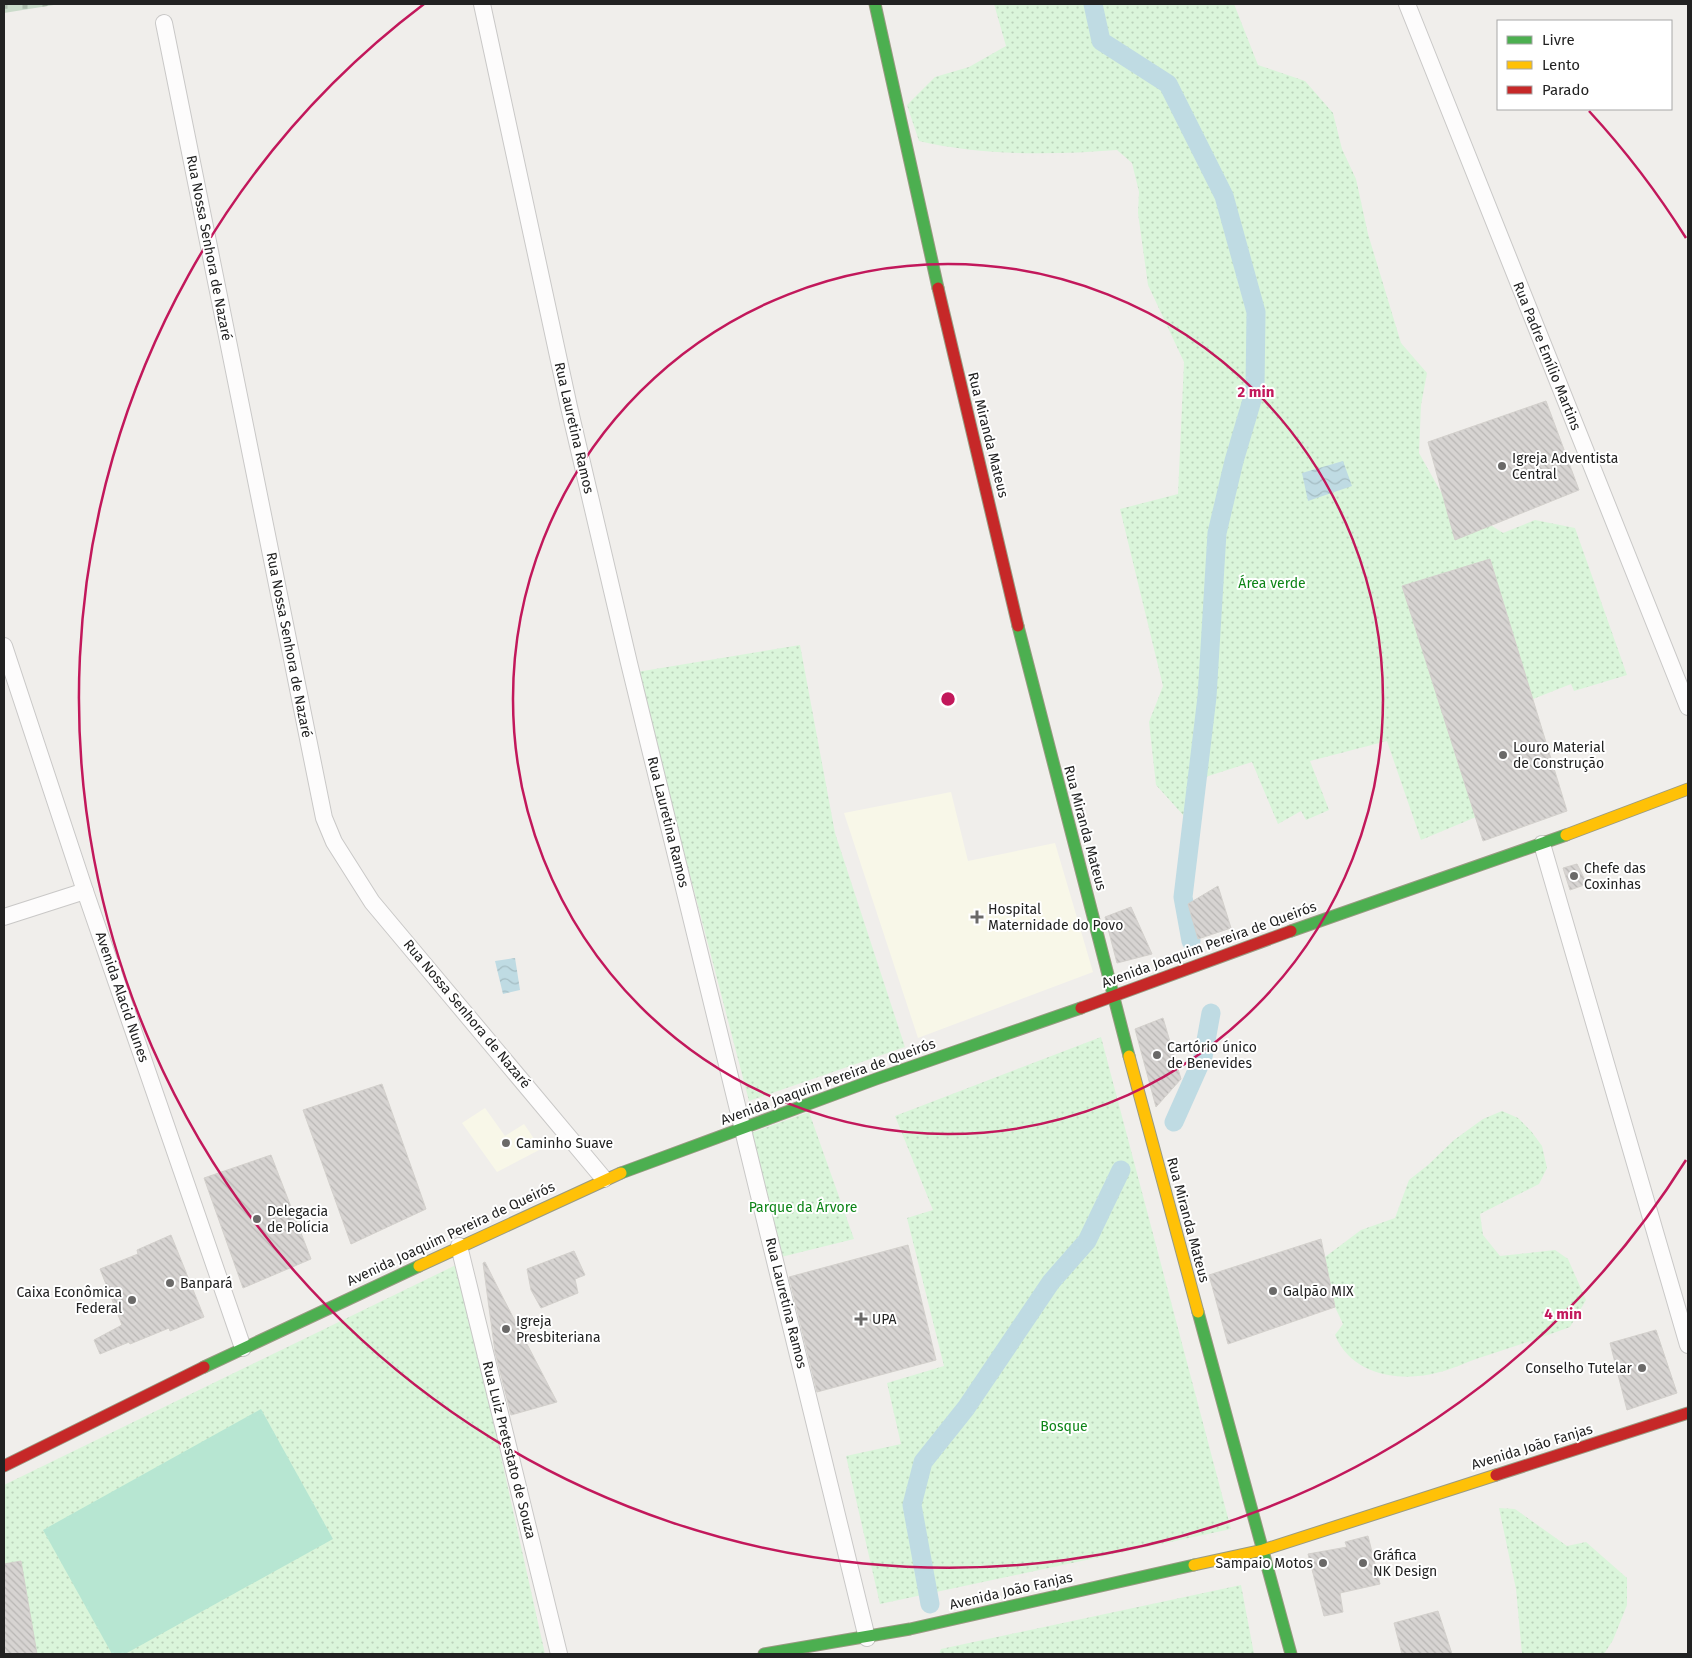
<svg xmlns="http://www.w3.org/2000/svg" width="1692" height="1658" font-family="'Fira Sans',sans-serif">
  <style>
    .education { fill: #f8f7e8 }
    .cemetery { fill: url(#cemetery-stones) }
    .park { fill: url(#park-dots) }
    .pitch { fill: #b7e6d2 }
    .water { fill: url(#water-waves) }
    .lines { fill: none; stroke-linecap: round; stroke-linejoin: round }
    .canal { stroke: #bfdbe3; stroke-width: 19 }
    .building { fill: url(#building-back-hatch); stroke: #d3d0cc }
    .street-casing { stroke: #c9c8c7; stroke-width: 18 }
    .fast-casing { stroke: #999a82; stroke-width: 13 }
    .slow-casing { stroke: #999a82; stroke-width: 13 }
    .jam-casing { stroke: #999a82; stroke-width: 13 }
    .street { stroke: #fdfcfc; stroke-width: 16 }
    .fast { stroke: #4caf50; stroke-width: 11 }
    .slow { stroke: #ffc107; stroke-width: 11 }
    .jam { stroke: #c62828; stroke-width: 11 }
    .ring { fill: none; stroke: #c2185b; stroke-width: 2.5 }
    .poi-dot { fill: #6a6968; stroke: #fff; stroke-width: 2 }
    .labels { text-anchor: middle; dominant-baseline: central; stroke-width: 4; stroke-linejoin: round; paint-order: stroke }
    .street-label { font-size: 14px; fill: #222; stroke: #fff }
    .poi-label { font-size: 14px; fill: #222; stroke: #fff; text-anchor: start }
    .park-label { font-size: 14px; fill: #0c8416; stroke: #fff }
    .centre { fill: #c2185b; stroke: #fff; stroke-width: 2.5 }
    .ring-label { font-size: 15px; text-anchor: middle; font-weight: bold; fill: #c2185b; stroke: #fff; stroke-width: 4; stroke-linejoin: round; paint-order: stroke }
  </style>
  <defs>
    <pattern id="cemetery-stones" width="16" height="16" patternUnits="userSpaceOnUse" patternTransform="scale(1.25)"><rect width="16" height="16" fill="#cadbca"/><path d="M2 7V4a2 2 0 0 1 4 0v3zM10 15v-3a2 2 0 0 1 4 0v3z" fill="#adbcad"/></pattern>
    <pattern id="park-dots" width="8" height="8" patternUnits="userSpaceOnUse" patternTransform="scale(1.25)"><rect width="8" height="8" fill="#daf5da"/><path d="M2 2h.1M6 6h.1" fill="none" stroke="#bbd2bb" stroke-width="1.8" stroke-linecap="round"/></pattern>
    <pattern id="water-waves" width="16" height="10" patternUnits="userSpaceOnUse" patternTransform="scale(1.25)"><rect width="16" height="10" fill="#bfdbe3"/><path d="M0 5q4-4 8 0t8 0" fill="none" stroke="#a4bcc2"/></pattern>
    <pattern id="building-back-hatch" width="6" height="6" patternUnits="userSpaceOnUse" patternTransform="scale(1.25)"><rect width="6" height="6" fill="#d7d4d2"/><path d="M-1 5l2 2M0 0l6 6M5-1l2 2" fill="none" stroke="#b8b6b4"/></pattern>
  </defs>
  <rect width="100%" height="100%" fill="#f0eeeb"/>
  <g class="education">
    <path d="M951,792l17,69 87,-18 38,129 -175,66 -74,-225z"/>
    <path d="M485,1108l20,28 19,-12 17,25 -44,23 -35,-49z"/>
  </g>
  <path class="cemetery" d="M4,4h56l-56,9z"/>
  <g class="park">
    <path d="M994,4h240l24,61 47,16 28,32 9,36 14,30 12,55 33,109 26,30 -6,32 -2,48 23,41 61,39 32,-13 40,8 52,147 -53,16 -3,-7 -38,15 -43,-140 -88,27 74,231 -55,23 -34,-99 -77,20 19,49 -23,10 -5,-9 -23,13 -26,-62 -59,19 -9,35 -28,-31 -7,-63 14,-36 -43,-177 58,-15 6,-132 -36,-77 -10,-72 1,-21 -7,-29 -15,-13c-65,5 -134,6 -198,-9l-12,-36 28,-28 34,-10 37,-21z"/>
    <path d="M800,645l35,188 70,214 -156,54 -112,-429z"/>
    <path d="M1101,1037l130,492 -351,75 -34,-148 55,-12 -14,-61 57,-17 -37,-148 26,-8 -38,-94z"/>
    <path d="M1502,1111l16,7 13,13 11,15 5,22 -8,16 -59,30 3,21 17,21 55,-6 13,9 18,41 -16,27c-30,11 -60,21 -91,31 -13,4 -26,11 -39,14 -39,11 -88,4 -105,-37l8,-11 -8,-17 -10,-50 36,-27 34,-12 14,-38 19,-15 26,-25 29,-21z"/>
    <path d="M809,1112l45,127 -77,19 -32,-123z"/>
    <path d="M458,1264l87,390h-541v-169z"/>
    <path d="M1499,1508l16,1 52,37 19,-4 41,36v27l-14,35 -9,14h-82l-6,-65z"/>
    <path d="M1241,1585l13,69h-315l2,-5z"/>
  </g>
  <path class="pitch" d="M261,1409l72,130 -208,115h-13l-69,-124z"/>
  <g class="water">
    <path d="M1343,461l9,25 -44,15 -6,-28z"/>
    <path d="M515,958l5,32 -17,4 -8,-33z"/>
  </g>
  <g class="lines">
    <g class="canal">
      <path d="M1093,4l8,37 67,43 56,112 32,116 -1,78 -21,71 -17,72 -10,164 -24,200 8,44"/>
      <path d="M1174,1122l29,-65 8,-44"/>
      <path d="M930,1604l-18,-99 11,-43 43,-54 85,-126 36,-41 34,-71"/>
    </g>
  </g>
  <g class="building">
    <path d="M1546,401l33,89 -124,50 -27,-98z"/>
    <path d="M1490,559l77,252 -84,30 -81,-255z"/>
    <path d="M1577,864l10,20 -17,6 -7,-22z"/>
    <path d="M1218,886l13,42 -33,11 -10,-35z"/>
    <path d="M1131,907l21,47 -35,9 -12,-46z"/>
    <path d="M1163,1018l18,61 -25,28 -21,-78z"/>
    <path d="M382,1084l44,125 -75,35 -48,-134z"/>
    <path d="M271,1155l40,104 -68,29 -39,-110z"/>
    <path d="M171,1235l33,82 -34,14 -1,-3 -39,16 -1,-2 -29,12 -6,-14 28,-15 -22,-56 38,-15 -1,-4z"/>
    <path d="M1321,1239l14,68 -107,37 -19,-69z"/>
    <path d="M908,1245l28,115 -119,32 -28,-115z"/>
    <path d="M574,1251l11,24 -10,4 3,14 -37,15 -10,-18 -4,-21z"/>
    <path d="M485,1262l15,30 57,110 -46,13 -16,-63 -12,-89z"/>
    <path d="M1656,1330l21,63 -50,17 -17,-67z"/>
    <path d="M1368,1536l12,48 -40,9 3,19 -19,4 -16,-62 39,-7 -2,-5z"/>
    <path d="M21,1561l16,93h-33v-90z"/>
    <path d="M1438,1611l14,43h-50l-8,-31z"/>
  </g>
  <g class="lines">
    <defs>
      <g id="street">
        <path d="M482,4l87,403 60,256 238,975"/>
        <path d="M1407,4l281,703"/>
        <path d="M164,23l160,795 10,24 38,60 232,277"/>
        <path d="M4,646l81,245 158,457"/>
        <path d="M1542,844l146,501"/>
        <path d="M4,917l81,-26"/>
        <path d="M459,1246l100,408"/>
      </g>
      <g id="fast">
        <path d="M875,4l63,284"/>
        <path d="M1018,626l111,430"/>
        <path d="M1291,931l275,-96"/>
        <path d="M621,1173l255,-94 205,-71"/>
        <path d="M1198,1312l93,342"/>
        <path d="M204,1367l215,-101"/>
        <path d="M764,1654l146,-25 284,-64"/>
      </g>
      <g id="slow">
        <path d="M1566,835l122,-46"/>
        <path d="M1129,1056l69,256"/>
        <path d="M419,1266l202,-93"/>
        <path d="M1194,1565l69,-15 233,-75"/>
      </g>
      <g id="jam">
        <path d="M938,288l80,338"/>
        <path d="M1081,1008l210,-77"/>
        <path d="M4,1466l200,-99"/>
        <path d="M1496,1475l192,-62"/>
      </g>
    </defs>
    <use href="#street" class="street-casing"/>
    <use href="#fast" class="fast-casing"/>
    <use href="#slow" class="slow-casing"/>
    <use href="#jam" class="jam-casing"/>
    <use href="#street" class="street"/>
    <use href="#fast" class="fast"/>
    <use href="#slow" class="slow"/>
    <use href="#jam" class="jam"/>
  </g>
  <g class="ring">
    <circle cx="948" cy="699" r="435"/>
    <path d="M1686 1160A870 870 0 1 1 424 4M1589 111A870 870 0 0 1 1686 238"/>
  </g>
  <g class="poi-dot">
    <circle cx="1502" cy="466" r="5"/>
    <circle cx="1503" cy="755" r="5"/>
    <circle cx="1574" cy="876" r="5"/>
    <path d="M974.5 909.5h5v5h5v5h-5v5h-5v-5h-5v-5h5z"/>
    <circle cx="1157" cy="1055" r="5"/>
    <circle cx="506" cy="1143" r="5"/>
    <circle cx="257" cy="1219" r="5"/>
    <circle cx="170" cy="1283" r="5"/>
    <circle cx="1273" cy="1291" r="5"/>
    <circle cx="132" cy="1300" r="5"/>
    <path d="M858.5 1311.5h5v5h5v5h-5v5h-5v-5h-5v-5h5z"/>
    <circle cx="506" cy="1329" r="5"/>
    <circle cx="1642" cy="1368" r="5"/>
    <circle cx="1323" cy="1563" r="5"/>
    <circle cx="1363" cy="1563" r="5"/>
  </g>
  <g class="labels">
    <g class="street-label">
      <text transform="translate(209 248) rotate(79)">Rua Nossa Senhora de Nazaré</text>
      <text transform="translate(1547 356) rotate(68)">Rua Padre Emílio Martins</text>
      <text transform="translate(574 428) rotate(77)">Rua Lauretina Ramos</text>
      <text transform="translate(988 435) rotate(76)">Rua Miranda Mateus</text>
      <text transform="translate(289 645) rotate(79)">Rua Nossa Senhora de Nazaré</text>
      <text transform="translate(668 822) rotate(76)">Rua Lauretina Ramos</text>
      <text transform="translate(1085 828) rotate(75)">Rua Miranda Mateus</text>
      <text transform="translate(1209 945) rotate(-20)">Avenida Joaquim Pereira de Queirós</text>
      <text transform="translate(122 997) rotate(71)">Avenida Alacid Nunes</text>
      <text transform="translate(467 1014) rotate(50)">Rua Nossa Senhora de Nazaré</text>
      <text transform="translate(828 1082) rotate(-20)">Avenida Joaquim Pereira de Queirós</text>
      <text transform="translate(1188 1220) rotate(75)">Rua Miranda Mateus</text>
      <text transform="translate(451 1234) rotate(-25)">Avenida Joaquim Pereira de Queirós</text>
      <text transform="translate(786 1303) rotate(76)">Rua Lauretina Ramos</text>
      <text transform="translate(1532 1447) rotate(-17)">Avenida João Fanjas</text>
      <text transform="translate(509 1450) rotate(76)">Rua Luiz Pretestato de Souza</text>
      <text transform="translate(1011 1591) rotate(-13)">Avenida João Fanjas</text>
    </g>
    <g class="poi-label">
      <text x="1512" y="458">Igreja Adventista<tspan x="1512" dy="16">Central</tspan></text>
      <text x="1513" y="747">Louro Material<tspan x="1513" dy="16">de Construção</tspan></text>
      <text x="1584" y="868">Chefe das<tspan x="1584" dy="16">Coxinhas</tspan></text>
      <text x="988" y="909">Hospital<tspan x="988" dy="16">Maternidade do Povo</tspan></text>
      <text x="1167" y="1047">Cartório único<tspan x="1167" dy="16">de Benevides</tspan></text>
      <text x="516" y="1143">Caminho Suave</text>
      <text x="267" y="1211">Delegacia<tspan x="267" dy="16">de Polícia</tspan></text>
      <text x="180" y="1283">Banpará</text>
      <text x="1283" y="1291">Galpão MIX</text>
      <text x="122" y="1292" text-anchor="end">Caixa Econômica<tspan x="122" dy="16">Federal</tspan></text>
      <text x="872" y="1319">UPA</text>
      <text x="516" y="1321">Igreja<tspan x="516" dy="16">Presbiteriana</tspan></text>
      <text x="1632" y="1368" text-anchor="end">Conselho Tutelar</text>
      <text x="1373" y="1555">Gráfica<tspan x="1373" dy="16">NK Design</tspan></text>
      <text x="1313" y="1563" text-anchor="end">Sampaio Motos</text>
    </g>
    <g class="park-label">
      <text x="1272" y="583">Área verde</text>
      <text x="803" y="1207">Parque da Árvore</text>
      <text x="1064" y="1426">Bosque</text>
    </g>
  </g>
  <circle cx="948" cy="699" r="8" class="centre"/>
  <g class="ring-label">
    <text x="1256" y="397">2 min</text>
    <text x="1563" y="1319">4 min</text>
  </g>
  <rect width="1692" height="1658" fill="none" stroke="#222222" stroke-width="10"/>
  <rect x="1497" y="20" width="175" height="90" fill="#ffffff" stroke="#a7a7a7"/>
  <rect x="1507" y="36" width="25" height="8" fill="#4caf50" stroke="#a7a7a7"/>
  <text x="1542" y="45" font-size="15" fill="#222222">Livre</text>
  <rect x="1507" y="61" width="25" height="8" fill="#ffc107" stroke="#a7a7a7"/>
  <text x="1542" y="70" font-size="15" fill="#222222">Lento</text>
  <rect x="1507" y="86" width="25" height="8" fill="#c62828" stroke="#a7a7a7"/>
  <text x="1542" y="95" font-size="15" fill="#222222">Parado</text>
</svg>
